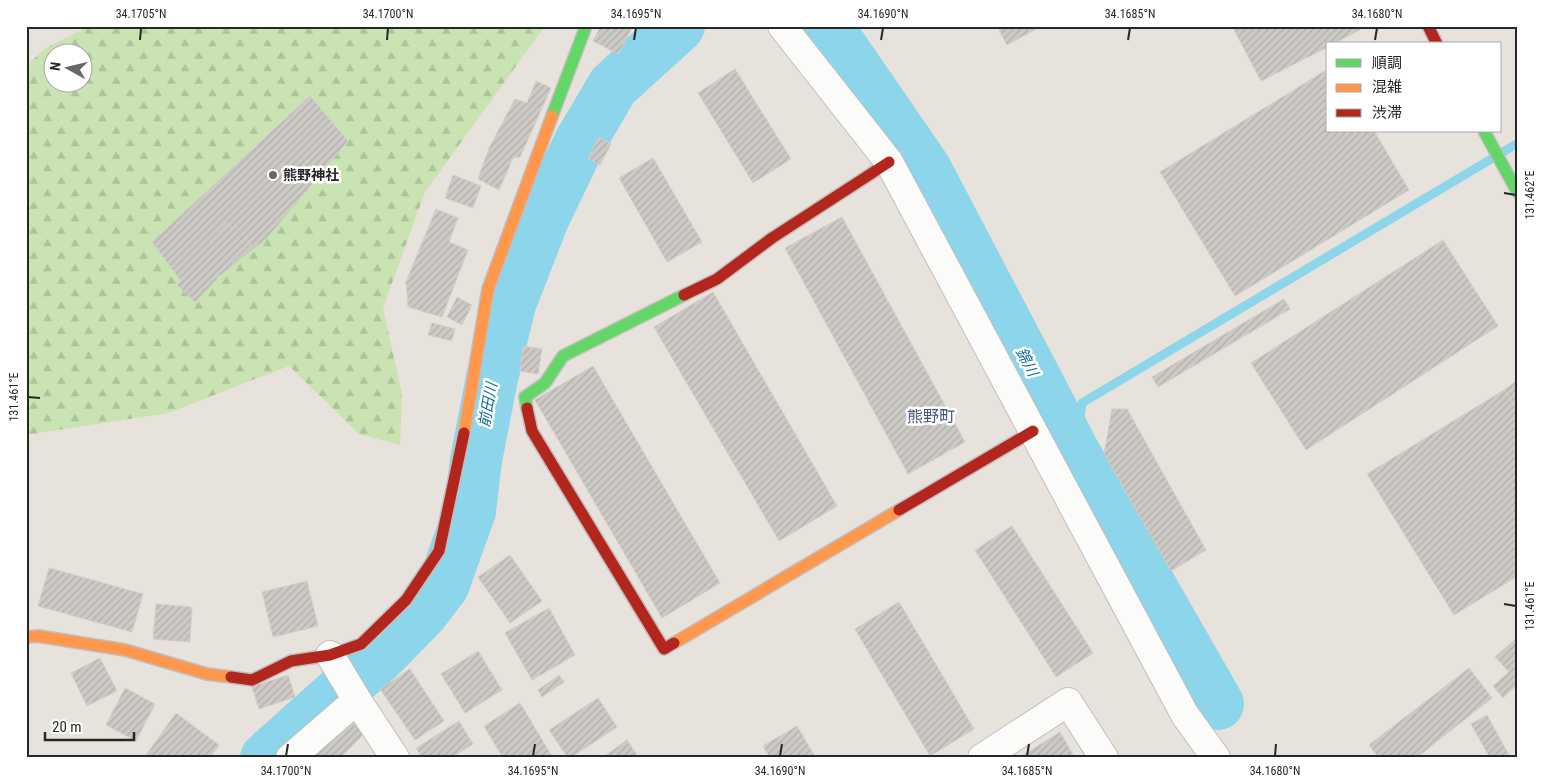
<svg xmlns="http://www.w3.org/2000/svg" width="1544" height="784" font-family="'Roboto Condensed','Noto Sans JP',sans-serif">
  <style>
    .forest { fill: url(#forest-firs); fill-rule: evenodd }
    .lines { fill: none; stroke-linecap: round; stroke-linejoin: round }
    .stream { stroke: #8dd5eb; stroke-width: 9 }
    .river { stroke: #8dd5eb; stroke-width: 52 }
    .building { fill: url(#building-hatch); stroke: #d2cec8 }
    .street-casing { stroke: #c0bebe; stroke-width: 30 }
    .fast-casing { stroke: #c0bebe; stroke-width: 14 }
    .slow-casing { stroke: #c0bebe; stroke-width: 14 }
    .jam-casing { stroke: #c0bebe; stroke-width: 14 }
    .street { stroke: #fbfbfa; stroke-width: 28 }
    .fast { stroke: #63d668; stroke-width: 11 }
    .slow { stroke: #ff974d; stroke-width: 11 }
    .jam { stroke: #b3261e; stroke-width: 11 }
    .ticks { fill: none; stroke: #272727; stroke-width: 2 }
    .poi-dot { fill: #6a6866; stroke: #fff; stroke-width: 2 }
    .labels { text-anchor: middle; dominant-baseline: central; stroke-width: 5; stroke-linejoin: round; paint-order: stroke }
    .poi-label { font-size: 14px; font-weight: bold; fill: #272727; stroke: #fff; text-anchor: start }
    .water-label { font-size: 15px; font-style: italic; fill: #0a6c99; stroke: #fff }
    .quarter-label { font-size: 16px; fill: #475279; stroke: #fff }
    .neatline { fill: none; stroke: #272727; stroke-width: 2 }
    .ticks-label { font-size: 12px; text-anchor: middle; fill: #272727 }
  </style>
  <defs>
    <pattern id="forest-firs" width="22" height="20" patternUnits="userSpaceOnUse" patternTransform="scale(1.25)"><rect width="22" height="20" fill="#c9e3b3"/><path d="M5 1l3.5 6h-7zM16 11l3.5 6h-7z" fill="#adc39a"/></pattern>
    <pattern id="building-hatch" width="6" height="6" patternUnits="userSpaceOnUse" patternTransform="scale(1.25)"><rect width="6" height="6" fill="#cdcac6"/><path d="M-1 1l2-2M0 6l6-6M5 7l2-2" fill="none" stroke="#b0aeaa"/></pattern>
  </defs>
  <rect width="100%" height="100%" fill="#e7e2dc"/>
  <path class="forest" d="M89,26h456l-120,166 -42,116 19,86 -2,51 -41,-11 -70,-68 -121,47 -142,22v-370l22,-18zM52,52h30v30h-30z"/>
  <g class="lines">
    <path class="stream" d="M1075,454l7,-51 436,-260"/>
    <g class="river">
      <path d="M827,26l99,144 149,284 143,250"/>
      <path d="M266,758l115,-103 42,-43 20,-26 27,-75 6,-51 16,-82 18,-74 33,-85 37,-77 33,-56 66,-60"/>
    </g>
  </g>
  <g class="building">
    <path d="M601,26h32l-15,28 -25,-13z"/>
    <path d="M997,26h45l-35,19z"/>
    <path d="M1232,26h135l-34,18h-5v3l-67,34z"/>
    <path d="M735,69l56,90 -38,24 -55,-90z"/>
    <path d="M1328,69v62h46l35,59 -174,106 -75,-124z"/>
    <path d="M536,81l15,7 -31,69 -7,1 -14,32 -21,-11 11,-31 26,-49 12,4z"/>
    <path d="M310,96l38,45 -81,97 -74,59 -41,-55z"/>
    <path d="M599,137l12,7 -11,21 -12,-7z"/>
    <path d="M653,158l49,84 -35,20 -48,-84z"/>
    <path d="M453,175l28,11 -8,22 -28,-10z"/>
    <path d="M436,209l22,9 -9,24 19,8 -26,67 -34,-10 -2,-25z"/>
    <path d="M842,217l123,225 -57,32 -123,-226z"/>
    <path d="M227,223l6,6 2,-3 13,12 -2,2 5,5 -19,18 -2,-2 -14,15 2,2 -23,24 -18,-17 37,-37 -5,-6z"/>
    <path d="M1443,240l55,86 -192,124 -55,-87z"/>
    <path d="M713,292l124,214 -58,35 -125,-214z"/>
    <path d="M457,297l15,8 -10,20 -15,-8z"/>
    <path d="M1284,299l6,10 -132,78 -6,-10z"/>
    <path d="M432,323l23,6 -3,12 -24,-6z"/>
    <path d="M523,346l19,3 -4,25 -18,-3z"/>
    <path d="M593,366l127,217 -58,35 -127,-218z"/>
    <path d="M1518,380v31l-14,-21z"/>
    <path d="M1504,390l14,21v165l-64,39 -87,-141z"/>
    <path d="M1112,409h15l79,141 -35,21 -67,-117z"/>
    <path d="M1012,526l81,127 -37,24 -81,-127z"/>
    <path d="M510,555l32,46 -32,22 -32,-46z"/>
    <path d="M49,568l94,26 -11,38 -94,-26z"/>
    <path d="M307,581l11,45 -45,11 -11,-45z"/>
    <path d="M899,602l75,127 -44,27 -75,-127z"/>
    <path d="M156,604l36,3 -2,35 -37,-3z"/>
    <path d="M549,608l26,47 -43,25 -27,-47z"/>
    <path d="M1518,637v47l-15,14 -10,-12 16,-14 -14,-15z"/>
    <path d="M478,651l24,39 -37,23 -24,-39z"/>
    <path d="M100,658l17,33 -30,15 -16,-33z"/>
    <path d="M1469,668l23,30 -76,60h-37l-10,-13z"/>
    <path d="M410,669l34,52 -29,19 -35,-51z"/>
    <path d="M288,675l7,22 -36,12 -7,-22z"/>
    <path d="M559,675l5,7 -22,15 -4,-7z"/>
    <path d="M125,688l30,16 -19,37 -30,-16z"/>
    <path d="M598,698l19,29 -47,31h-2l-19,-28z"/>
    <path d="M520,703l33,55h-50l-19,-32z"/>
    <path d="M176,713l43,32 -9,13h-66z"/>
    <path d="M346,715l18,19 -24,24h-28l-4,-5z"/>
    <path d="M1487,715l23,42 -1,1h-19l-19,-34z"/>
    <path d="M459,721l14,23 -22,14h-29l-6,-10z"/>
    <path d="M797,726l19,32h-46l-7,-12z"/>
    <path d="M1060,732l15,26h-51l-1,-3z"/>
    <path d="M627,740l12,18h-37z"/>
  </g>
  <g class="lines">
    <defs>
      <g id="street">
        <path d="M782,26l107,136 296,553 31,43"/>
        <path d="M330,655l27,45 38,58"/>
        <path d="M290,758l67,-58"/>
        <path d="M982,758l86,-56 36,56"/>
      </g>
      <g id="fast">
        <path d="M552,116l34,-90"/>
        <path d="M1484,131l34,62"/>
        <path d="M527,408l-2,-11 20,-14 18,-27 121,-61"/>
      </g>
      <g id="slow">
        <path d="M464,433l24,-144 64,-173"/>
        <path d="M26,637l12,-1 87,14 82,24 24,3"/>
        <path d="M674,643l225,-133"/>
      </g>
      <g id="jam">
        <path d="M1428,26l9,18"/>
        <path d="M684,295l33,-16 55,-41 117,-76"/>
        <path d="M527,408l5,23 132,218 10,-6"/>
        <path d="M899,510l134,-79"/>
        <path d="M231,677l21,3 39,-19 39,-6 31,-11 45,-44 33,-49 25,-118"/>
      </g>
    </defs>
    <use href="#street" class="street-casing"/>
    <use href="#fast" class="fast-casing"/>
    <use href="#slow" class="slow-casing"/>
    <use href="#jam" class="jam-casing"/>
    <use href="#street" class="street"/>
    <use href="#fast" class="fast"/>
    <use href="#slow" class="slow"/>
    <use href="#jam" class="jam"/>
  </g>
  <path class="ticks" d="M140,40l1,-12M387,40l1,-12M634,40l2,-12M881,40l2,-12M1128,40l2,-12M1375,40l2,-12M1504,193l12,2M28,397l12,1M1504,604l12,2M286,756l2,-12M533,756l2,-12M780,756l2,-12M1027,756l2,-12M1275,756l1,-12"/>
  <circle class="poi-dot" cx="273" cy="175" r="5"/>
  <g class="labels">
    <g class="poi-label">
      <text x="283" y="175">熊野神社</text>
    </g>
    <g class="water-label">
      <text transform="translate(1027 362) rotate(62)">錦川</text>
      <text transform="translate(488 405) rotate(-80)">前田川</text>
    </g>
    <g class="quarter-label">
      <text x="931" y="416">熊野町</text>
    </g>
  </g>
  <rect width="1544" height="784" fill="none" stroke="#ffffff" stroke-width="55"/>
  <rect x="1326" y="42" width="175" height="90" fill="#ffffff" stroke="#a9a9a9"/>
  <rect x="1336" y="59" width="25" height="8" fill="#63d668" stroke="#a9a9a9"/>
  <text x="1372" y="68" font-size="15" fill="#272727">順調</text>
  <rect x="1336" y="84" width="25" height="8" fill="#ff974d" stroke="#a9a9a9"/>
  <text x="1372" y="92" font-size="15" fill="#272727">混雑</text>
  <rect x="1336" y="109" width="25" height="8" fill="#b3261e" stroke="#a9a9a9"/>
  <text x="1372" y="118" font-size="15" fill="#272727">渋滞</text>
  <g transform="translate(68 68) rotate(278)"><circle r="24" fill="#ffffff" stroke="#a9a9a9"/>
  <path d="M0-4L9 19L0 12L-9 19Z" fill="#6a6866"/>
  <text y="-8" font-size="14" font-weight="bold" text-anchor="middle" fill="#272727">N</text>
  </g>
  <path d="M45 732v8h89v-8" fill="none" stroke="#272727" stroke-width="2.5"/>
  <text x="52" y="732" font-size="15" fill="#272727" stroke="#ffffff" stroke-width="4" paint-order="stroke">20 m</text>
  <rect x="28" y="28" width="1488" height="728" class="neatline"/>
  <g class="ticks-label">
    <text x="141" y="18">34.1705°N</text>
    <text x="388" y="18">34.1700°N</text>
    <text x="636" y="18">34.1695°N</text>
    <text x="883" y="18">34.1690°N</text>
    <text x="1130" y="18">34.1685°N</text>
    <text x="1377" y="18">34.1680°N</text>
    <text transform="translate(1530 195) rotate(-90)" y="4">131.462°E</text>
    <text transform="translate(14 397) rotate(-90)" y="4">131.461°E</text>
    <text transform="translate(1530 606) rotate(-90)" y="4">131.461°E</text>
    <text x="286" y="775">34.1700°N</text>
    <text x="533" y="775">34.1695°N</text>
    <text x="780" y="775">34.1690°N</text>
    <text x="1027" y="775">34.1685°N</text>
    <text x="1275" y="775">34.1680°N</text>
  </g>
</svg>
